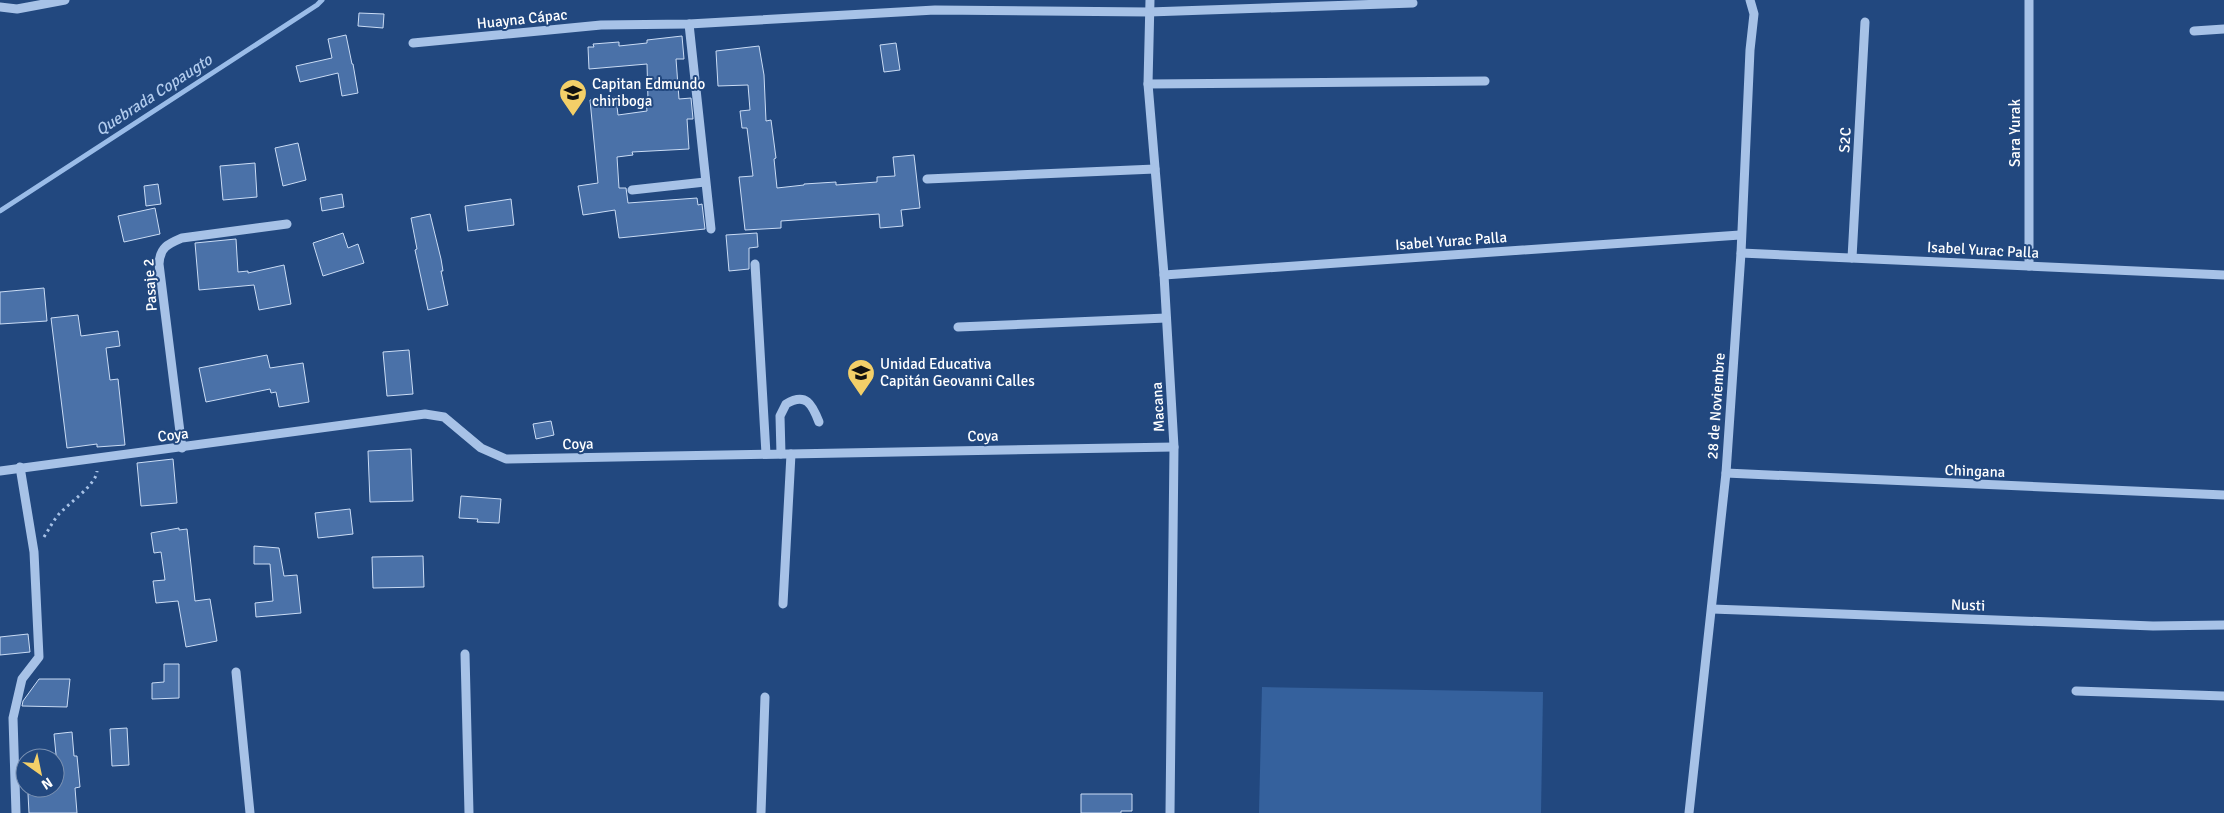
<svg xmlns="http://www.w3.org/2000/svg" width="2224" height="813" font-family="Signika,sans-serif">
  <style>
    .green { fill: #35619d }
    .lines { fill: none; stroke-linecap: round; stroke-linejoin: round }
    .stream { stroke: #9abce8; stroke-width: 5 }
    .building { fill: #4a71a8; stroke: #cadcf5 }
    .path { stroke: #a7c2e7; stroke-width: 3; stroke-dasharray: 2.5 4; stroke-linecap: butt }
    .minor { stroke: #a7c2e7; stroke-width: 9 }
    .labels { text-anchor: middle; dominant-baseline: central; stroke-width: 4; stroke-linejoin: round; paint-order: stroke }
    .street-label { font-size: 15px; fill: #fff; stroke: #22487f }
    .poi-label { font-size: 15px; fill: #fff; stroke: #22487f; text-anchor: start }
    .water-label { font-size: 16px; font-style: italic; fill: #b2ccee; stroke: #22487f }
  </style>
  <rect width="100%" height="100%" fill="#22487f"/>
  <path class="green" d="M1262,687l281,5 -2,121h-282z"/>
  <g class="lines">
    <path class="stream" d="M0,211l317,-206 5,-5"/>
  </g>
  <g class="building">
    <path d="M359,13l25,1 -1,14 -25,-2z"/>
    <path d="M346,35l6,29h1l5,29 -16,3 -4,-23 -38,9 -4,-16 36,-8 -4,-19z"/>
    <path d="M682,36l2,23h-8l3,40 12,-1 2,21h-6l2,30 -57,3 1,3 -16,2 2,31h7l2,15 69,-5 1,7 4,-1 3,25 -86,9 -4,-28 -32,5 -5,-29 20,-3 -8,-83 26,-3 2,18 29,-4 -1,-11h2l-1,-36 -58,5 -1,-22h6l-1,-3 26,-2v4l28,-3v-3z"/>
    <path d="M896,43l4,27 -16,2 -4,-27z"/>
    <path d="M759,46l5,29 2,46 5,-1 5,38 -2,1 3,29 27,-3v-1l32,-2v3l41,-3v-5l18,-1 -2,-19 21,-2 6,53 -19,2 2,16 -23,2 -1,-14 -98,7v7l-36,2 -6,-53 14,-1 -6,-48h-5l-2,-17 10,-1 -2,-25 -30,1 -2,-35z"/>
    <path d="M298,143l8,37 -23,6 -8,-38z"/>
    <path d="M255,163l2,34 -34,3 -3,-34z"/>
    <path d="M158,184l3,20 -15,2 -2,-20z"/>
    <path d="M342,194l2,13 -22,4 -2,-13z"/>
    <path d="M511,199l3,26 -46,6 -3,-25z"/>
    <path d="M155,208l5,26 -36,8 -6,-26z"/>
    <path d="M430,214l11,45 2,12h-2l7,34 -20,5 -13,-60 2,-1 -6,-31z"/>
    <path d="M343,233l5,15 10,-4 6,19 -41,13 -10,-33z"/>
    <path d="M757,233l1,14 -9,1v21l-20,2 -3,-36z"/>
    <path d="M236,239l2,33 10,-1v2l36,-8 7,39 -32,6 -5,-25 -55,5 -4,-47z"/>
    <path d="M44,288l3,33 -47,3v-32z"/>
    <path d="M78,315l3,21 37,-5 2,15 -14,2 4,32 8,-1 7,66 -28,2v-3l-30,4 -16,-130z"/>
    <path d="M409,350l4,44 -26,2 -4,-44z"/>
    <path d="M267,355l3,13 33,-5 6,39 -30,5 -3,-15 -5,1 -1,-4 -64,13 -7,-34z"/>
    <path d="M551,421l3,14 -18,4 -3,-15z"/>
    <path d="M411,449l2,52 -43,1 -2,-51z"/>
    <path d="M173,459l4,44 -36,3 -4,-43z"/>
    <path d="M461,496l40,3 -2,24 -22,-1 1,-3 -19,-1z"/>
    <path d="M350,509l3,25 -35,4 -3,-25z"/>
    <path d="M179,528v2l8,-1 8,72 15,-2 7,42 -31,6 -8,-46 -22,2 -3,-22 12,-1 -4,-28 -7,1 -3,-20z"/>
    <path d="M254,546l25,2 5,28 13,-1 4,38 -45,4 -1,-14 18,-2 -3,-37h-16z"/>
    <path d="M423,556l1,31 -51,1 -1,-31z"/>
    <path d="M28,634l2,18 -30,3v-18z"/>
    <path d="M164,664h15v34l-27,1v-16l12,-1z"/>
    <path d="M39,679h31l-3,28 -45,-1 1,-5z"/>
    <path d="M127,728l2,37 -17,1 -2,-37z"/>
    <path d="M72,732l2,24h3l3,31 -5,1 2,25h-48l-1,-19 15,-1 -1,-5h13v-12l3,-1 -4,-41z"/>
    <path d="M1081,794h51v17h-11v2h-40z"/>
  </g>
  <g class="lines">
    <path class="path" d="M44,537c5,-8 9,-16 15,-23 10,-11 37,-29 38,-43"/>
    <g class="minor">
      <path d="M1150,0l-2,84 16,191 10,172 -4,366"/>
      <path d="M2029,0v266"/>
      <path d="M0,7l17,2 48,-9"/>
      <path d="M689,24l22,205"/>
      <path d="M2194,31l30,-2"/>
      <path d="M413,43l188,-18 88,-1 246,-14 214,2 264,-9"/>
      <path d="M1148,84l337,-3"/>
      <path d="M927,179l228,-10"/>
      <path d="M632,190l73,-8"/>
      <path d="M1741,253l483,22"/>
      <path d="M1852,258l13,-236"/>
      <path d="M755,264l11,190"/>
      <path d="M1164,275l576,-40"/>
      <path d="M958,327l208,-9"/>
      <path d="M182,448l-23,-184c1,-17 9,-20 23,-26l105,-14"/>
      <path d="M781,454l-1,-38 6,-12c20,-12 26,0 33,18"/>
      <path d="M0,471l425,-57 19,3 37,31 25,11 668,-12"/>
      <path d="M1726,473l498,22"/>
      <path d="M783,604l8,-150"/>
      <path d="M1712,609l441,17 71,-1"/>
      <path d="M465,654l4,159"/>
      <path d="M236,672l14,141"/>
      <path d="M2076,691l148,5"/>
      <path d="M16,813l-3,-95 9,-39 17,-22 -5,-105 -14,-85"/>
      <path d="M761,813l4,-116"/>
      <path d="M1689,813l37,-340 15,-220 9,-203 4,-36 -4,-14"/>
    </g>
  </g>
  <defs>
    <symbol id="school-pin" viewBox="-11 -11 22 30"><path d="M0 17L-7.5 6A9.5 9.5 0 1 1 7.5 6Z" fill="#f3cf68" stroke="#22487f"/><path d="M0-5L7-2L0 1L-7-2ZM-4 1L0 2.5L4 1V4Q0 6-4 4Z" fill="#111"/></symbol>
    <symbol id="university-pin" viewBox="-11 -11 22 30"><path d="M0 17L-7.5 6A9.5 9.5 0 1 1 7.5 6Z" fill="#f3cf68" stroke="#22487f"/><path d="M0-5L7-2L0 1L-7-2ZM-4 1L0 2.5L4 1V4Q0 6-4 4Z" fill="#111"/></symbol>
  </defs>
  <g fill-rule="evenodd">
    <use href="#school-pin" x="557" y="77" width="32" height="43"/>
    <use href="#university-pin" x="845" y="357" width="32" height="43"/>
  </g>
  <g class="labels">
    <g class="street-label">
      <text transform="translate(522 19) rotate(-6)">Huayna Cápac</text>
      <text transform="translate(2015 133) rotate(-90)">Sara Yurak</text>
      <text transform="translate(1845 140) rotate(-87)">S2C</text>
      <text transform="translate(1451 241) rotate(-4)">Isabel Yurac Palla</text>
      <text transform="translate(1983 250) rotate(3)">Isabel Yurac Palla</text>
      <text transform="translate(150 285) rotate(-94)">Pasaje 2</text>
      <text transform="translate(1716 406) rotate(-86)">28 de Noviembre</text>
      <text transform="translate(1158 407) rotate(-93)">Macana</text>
      <text transform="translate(173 435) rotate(-7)">Coya</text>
      <text transform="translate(983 436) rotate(-1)">Coya</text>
      <text transform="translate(578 444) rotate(-1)">Coya</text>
      <text transform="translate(1975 471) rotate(2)">Chingana</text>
      <text transform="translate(1968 605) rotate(2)">Nusti</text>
    </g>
    <g class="poi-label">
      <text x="592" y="84">Capitan Edmundo<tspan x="592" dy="17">chiriboga</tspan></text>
      <text x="880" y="364">Unidad Educativa<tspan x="880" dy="17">Capitán Geovanni Calles</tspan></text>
    </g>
    <g class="water-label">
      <text transform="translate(154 95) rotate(-33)">Quebrada Copaugto</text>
    </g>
  </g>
  <g transform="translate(40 773) rotate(147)"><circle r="24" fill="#22487f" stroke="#7a91b2"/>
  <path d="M0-4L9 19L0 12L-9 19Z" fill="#f3cf68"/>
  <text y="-8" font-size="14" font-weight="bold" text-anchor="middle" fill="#ffffff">N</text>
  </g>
</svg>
